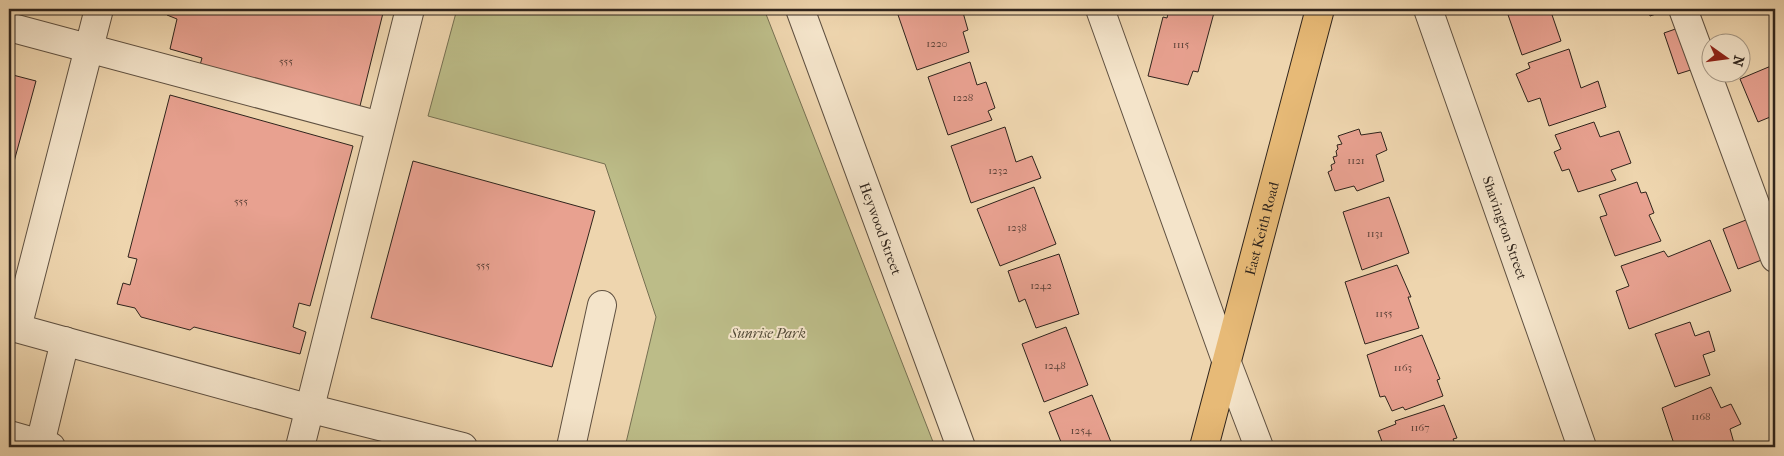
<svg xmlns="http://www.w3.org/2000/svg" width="1784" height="456" font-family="'IM FELL French Canon',serif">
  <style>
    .green { fill: #bcbc88; stroke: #767052 }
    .building { fill: #e8a190; stroke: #2f241c }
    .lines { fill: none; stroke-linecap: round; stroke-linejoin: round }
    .minor-casing { stroke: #5f5040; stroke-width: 30 }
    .major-casing { stroke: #2f241c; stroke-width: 30 }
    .minor { stroke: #f4e4ca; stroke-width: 28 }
    .major { stroke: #e7ba77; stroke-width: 28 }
    .labels { text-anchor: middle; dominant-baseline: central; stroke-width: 4; stroke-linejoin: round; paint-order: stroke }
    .number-label { font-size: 11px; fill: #5d4339 }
    .street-label { font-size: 14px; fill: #2f241c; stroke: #f4e4ca }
    .park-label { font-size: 14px; font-style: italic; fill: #524a37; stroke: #f4e4ca }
  </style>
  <rect width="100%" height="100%" fill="#eed5ae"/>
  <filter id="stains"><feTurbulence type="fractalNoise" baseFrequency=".004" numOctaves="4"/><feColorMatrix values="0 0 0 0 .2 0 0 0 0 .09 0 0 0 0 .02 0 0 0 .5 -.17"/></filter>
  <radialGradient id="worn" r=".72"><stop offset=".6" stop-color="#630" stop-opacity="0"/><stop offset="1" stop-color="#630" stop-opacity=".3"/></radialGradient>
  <path class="green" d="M457,9h307l171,438h-310l31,-130 -51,-153 -177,-48z"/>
  <g class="building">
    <path d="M169,9h215l-25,101 -159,-45 2,-7 -32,-9 7,-30 -10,-4z"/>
    <path d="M896,9h66l6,21 -5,2 6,20 -52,18z"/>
    <path d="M1169,9h46l-17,63 -5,-1 -5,14 -40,-9 15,-59 4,1z"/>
    <path d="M1506,9h44l11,32 -39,14z"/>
    <path d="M1648,9h23l-21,7z"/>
    <path d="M1684,26l13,42 -19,6 -14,-41z"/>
    <path d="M1569,49l12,39 17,-7 8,26 -57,19 -9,-28 -12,4 -12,-28 14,-6 -2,-5z"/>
    <path d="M970,62l7,23 9,-3 9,26 -7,3 4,9 -44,15 -20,-58z"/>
    <path d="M1771,66l4,10v39l-17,7 -18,-43z"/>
    <path d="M9,74l27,7 -27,99z"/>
    <path d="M170,95l183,51 -43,160 -11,-3 -6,24 13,5 -6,22 -106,-27 -4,3 -49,-13 -6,-9 -18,-4 6,-21 7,2 7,-26 -9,-2z"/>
    <path d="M1594,122l6,15 19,-6 12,32 -20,7 5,10 -38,12 -9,-23 -7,2 -8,-19 7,-3 -6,-14z"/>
    <path d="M1005,127l11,35 16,-6 9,22 -70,25 -20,-57z"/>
    <path d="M1359,129l2,6 20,-3 6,18 -11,5 8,26 -27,10 -3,-5 -19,5 -7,-19 4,-2 -1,-5 4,-2 -2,-6 4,-1 -1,-5 2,-2 -1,-4 5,-1 -4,-8z"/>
    <path d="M413,161l182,50 -43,156 -181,-49z"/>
    <path d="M1637,182l4,11 5,-1 8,21 -5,2 12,26 -46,15 -15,-39 7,-2 -8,-20z"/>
    <path d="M1034,187l22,57 -56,22 -23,-57z"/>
    <path d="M1389,197l20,56 -47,17 -19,-58z"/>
    <path d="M1751,218l16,40 -29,11 -15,-40z"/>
    <path d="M1710,240l21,51 -102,38 -13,-38 13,-5 -8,-20 43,-15 4,6z"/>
    <path d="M1059,254l20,60 -43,14 -11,-29 -6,3 -11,-31z"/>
    <path d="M1397,265l14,32h-3l11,31 -54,16 -20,-62z"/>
    <path d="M1690,322l5,14 14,-5 6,20 -12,4 7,20 -35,12 -20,-53z"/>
    <path d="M1066,327l22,58 -44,17 -22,-58z"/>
    <path d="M1422,335l18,44 -3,1 6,16 -38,14 -2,-3 -11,4 -7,-15 -5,1 -13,-42z"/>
    <path d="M1711,387l10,21 10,-4 10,20 -11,5 4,14 -13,4h-46l-13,-39z"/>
    <path d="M1092,395l21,52h-50l-14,-35z"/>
    <path d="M1444,405l13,33 -4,1 4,8h-73l-6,-16 18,-7 -1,-3z"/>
  </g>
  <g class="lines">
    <defs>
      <g id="minor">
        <path id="s1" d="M800,9l161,438"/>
        <path d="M1100,9l127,354 32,84"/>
        <path id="s2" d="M1428,9l154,438"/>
        <path d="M1683,9l92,249"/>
        <path d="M9,27l371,99"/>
        <path d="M9,326l291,80 163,41"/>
        <path d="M17,328l82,-319"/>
        <path d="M9,435l42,12"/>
        <path d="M40,444l25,-103"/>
        <path d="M300,447l110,-438"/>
        <path d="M571,447l31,-142"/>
      </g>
      <g id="major">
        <path id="s3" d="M1204,447l116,-438"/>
      </g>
    </defs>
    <use href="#minor" class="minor-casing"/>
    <use href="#major" class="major-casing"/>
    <use href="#minor" class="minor"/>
    <use href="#major" class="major"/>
  </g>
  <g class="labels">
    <g class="number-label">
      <text x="937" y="43">1220</text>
      <text x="1181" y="44">1115</text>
      <text x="286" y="61">555</text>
      <text x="963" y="97">1228</text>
      <text x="1356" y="160">1121</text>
      <text x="998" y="170">1232</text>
      <text x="241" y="201">555</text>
      <text x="1017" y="227">1238</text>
      <text x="1375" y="233">1131</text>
      <text x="483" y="265">555</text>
      <text x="1041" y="285">1242</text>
      <text x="1384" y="313">1155</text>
      <text x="1055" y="365">1248</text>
      <text x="1403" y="367">1163</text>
      <text x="1701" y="416">1168</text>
      <text x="1420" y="427">1167</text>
      <text x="1081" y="430">1254</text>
    </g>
    <g class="street-label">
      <text stroke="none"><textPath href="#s1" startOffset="234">Heywood Street</textPath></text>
      <text stroke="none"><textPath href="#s3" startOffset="226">East Keith Road</textPath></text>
      <text stroke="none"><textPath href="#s2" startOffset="232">Shavington Street</textPath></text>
    </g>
    <g class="park-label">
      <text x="768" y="333">Sunrise Park</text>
    </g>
  </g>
  <rect width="1784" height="456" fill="none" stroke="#eed5ae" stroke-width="30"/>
  <rect x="10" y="10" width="1764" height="436" fill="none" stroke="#2f241c" stroke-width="2.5"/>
  <rect x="15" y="15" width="1754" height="426" fill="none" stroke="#2f241c"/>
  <g transform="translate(1726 58) rotate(104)"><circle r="24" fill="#f4e4ca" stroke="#a59784"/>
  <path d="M0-4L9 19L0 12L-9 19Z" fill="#8f2418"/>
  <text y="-8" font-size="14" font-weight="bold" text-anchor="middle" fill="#2f241c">N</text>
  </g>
  <rect width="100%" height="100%" filter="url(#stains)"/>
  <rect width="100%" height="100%" fill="url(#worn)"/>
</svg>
